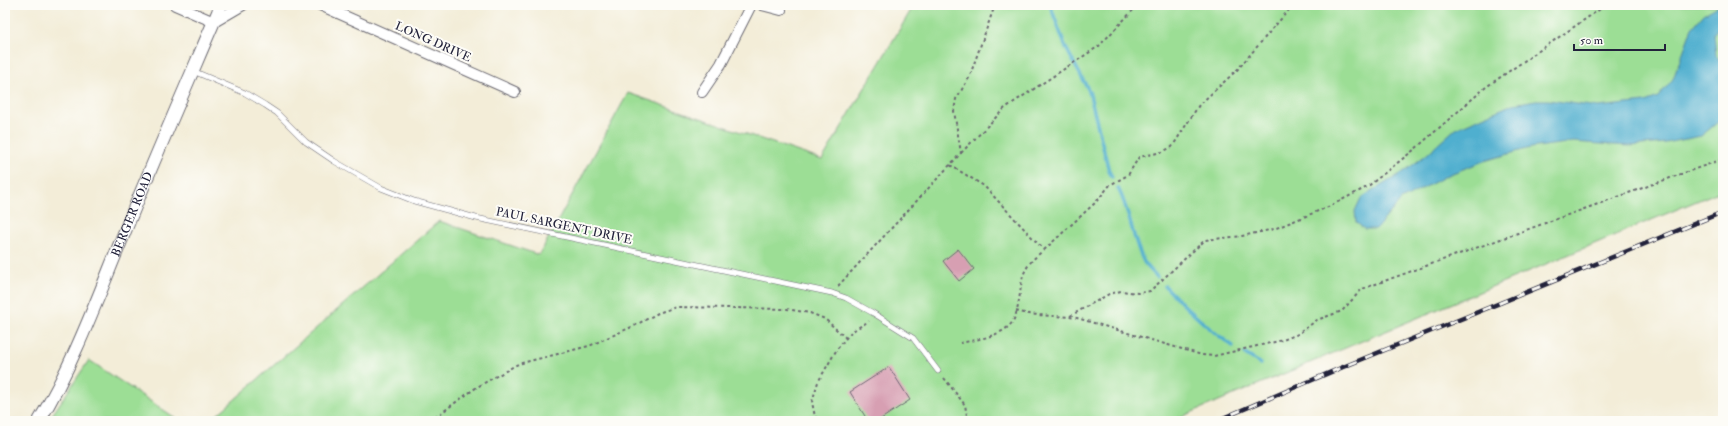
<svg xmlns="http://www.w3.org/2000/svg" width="1728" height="426" font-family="'IM FELL Double Pica',serif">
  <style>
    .green { fill: #9cde95; stroke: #5f8068 }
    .water { fill: #50afcf; stroke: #396885 }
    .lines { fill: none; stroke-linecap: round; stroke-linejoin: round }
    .stream { stroke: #50afcf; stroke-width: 3.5 }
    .building { fill: #d79fb2 }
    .service-casing { stroke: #6b6972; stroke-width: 6 }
    .minor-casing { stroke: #6b6972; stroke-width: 12 }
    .tertiary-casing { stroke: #6b6972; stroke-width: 14 }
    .path { stroke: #6b6972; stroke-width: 2; stroke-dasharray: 3 3; stroke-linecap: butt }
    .service { stroke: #fff; stroke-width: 5 }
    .minor { stroke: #fff; stroke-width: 10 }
    .tertiary { stroke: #fff; stroke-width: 12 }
    .rail-casing { stroke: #22223b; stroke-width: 4.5 }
    .rail { stroke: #fdfcf7; stroke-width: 3; stroke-dasharray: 9; stroke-linecap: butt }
    .labels { text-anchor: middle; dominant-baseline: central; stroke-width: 4; stroke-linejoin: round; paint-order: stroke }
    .street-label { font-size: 12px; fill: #22223b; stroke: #fdfcf7 }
  </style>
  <rect width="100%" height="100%" fill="#fdfcf7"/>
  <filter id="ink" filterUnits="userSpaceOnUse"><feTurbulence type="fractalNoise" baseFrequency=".025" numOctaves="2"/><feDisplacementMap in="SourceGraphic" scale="8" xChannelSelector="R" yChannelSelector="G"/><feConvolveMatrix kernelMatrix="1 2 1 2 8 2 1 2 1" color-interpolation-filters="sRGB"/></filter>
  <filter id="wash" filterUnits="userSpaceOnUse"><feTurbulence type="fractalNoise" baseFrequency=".012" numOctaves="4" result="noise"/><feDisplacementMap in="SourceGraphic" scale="16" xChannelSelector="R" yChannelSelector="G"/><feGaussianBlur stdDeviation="0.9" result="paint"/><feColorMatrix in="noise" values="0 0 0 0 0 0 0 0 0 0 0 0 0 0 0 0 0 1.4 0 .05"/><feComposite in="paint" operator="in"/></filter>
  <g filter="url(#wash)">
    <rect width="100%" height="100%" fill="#f3edd8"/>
    <g class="green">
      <path d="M914,5h809v185l-552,231h-961l229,-200 100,34 89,-162 194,67z"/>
      <path d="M89,360l91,61h-132z"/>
    </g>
    <path class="water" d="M1720,5h3v17l-9,11 2,22 7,10v53l-22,18 -35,7 -37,3 -56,-4 -43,6 -46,13 -34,13 -49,26 -25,29h-12l-8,-7 -1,-11 6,-13 41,-25 24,-18 29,-26 58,-25 23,-4h13l49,7 47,-5 13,-5 15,-18 19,-51 12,-14z"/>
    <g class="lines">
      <g class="stream">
        <path d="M1050,5l16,43 23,43 20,80 3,6"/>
        <path d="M1118,188c12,23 14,51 26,74 3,5 9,10 13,15"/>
        <path d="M1165,286c21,22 43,43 68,60"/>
        <path d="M1245,354l16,10"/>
      </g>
    </g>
    <g id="blocks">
      <g class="building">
        <path d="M958,249l16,20 -15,12 -16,-20z"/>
        <path d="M889,367l21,33 -32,21h-10l-18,-29z"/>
      </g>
    </g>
  </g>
  <g filter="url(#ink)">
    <use href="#blocks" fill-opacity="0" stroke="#6b6972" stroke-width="1"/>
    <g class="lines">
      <defs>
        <path id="service" d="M193,71l52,22 20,12 12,8 29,29 28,19 47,27 33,13 62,17 356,75 14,5 27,15 40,25 25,33"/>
        <g id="minor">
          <path d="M175,5l39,17 29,-17"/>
          <path d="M320,5l195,87"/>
          <path d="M762,5l19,5"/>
          <path d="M702,92l19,-28 30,-59"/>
        </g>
        <g id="tertiary">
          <path id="s1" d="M39,421c35,-58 58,-122 84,-185 31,-77 65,-154 98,-231"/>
        </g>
      </defs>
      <use href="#service" class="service-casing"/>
      <use href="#minor" class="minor-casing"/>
      <use href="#tertiary" class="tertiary-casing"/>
      <g class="path">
        <path d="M961,153l44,-45 94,-62 39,-41"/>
        <path d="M950,165l34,21 60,64c-9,7 -17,14 -21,26 -4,14 -3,40 -14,50 -12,11 -34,14 -49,17"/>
        <path d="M1044,250l52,-48 14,-17 18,-10 11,-18 23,-5 10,-5 27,-42 38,-35 56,-65"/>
        <path d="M838,286l123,-133 -7,-42 2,-12 13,-21 26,-73"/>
        <path d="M1016,311c20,6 41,4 61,7l125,37 12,1 69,-16 15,-6 19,-14 25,-9 20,-22 361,-130"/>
        <path d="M1070,316l39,-22 12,-3 17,2 12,-2 55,-51 37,-4 32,-7 54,-22 39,-20 48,-38 71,-62 120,-82"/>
        <path d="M944,378l21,27 2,11 -5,5"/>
        <path d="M430,421l47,-34 41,-23 71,-18 45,-20 24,-13 18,-6 111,2 23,4 15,6 21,19"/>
        <path d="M823,421l-8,-4 -3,-15 6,-20 19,-33 14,-17 18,-11"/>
      </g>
      <use href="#service" class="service"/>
      <use href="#minor" class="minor"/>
      <use href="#tertiary" class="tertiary"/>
      <defs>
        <path id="rail" d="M1216,421l127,-54 380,-155"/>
      </defs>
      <use href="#rail" class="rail-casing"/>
      <use href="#rail" class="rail"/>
    </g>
  </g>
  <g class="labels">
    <g class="street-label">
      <text transform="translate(433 42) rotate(24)">LONG DRIVE</text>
      <text stroke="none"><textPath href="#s1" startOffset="227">BERGER ROAD</textPath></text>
      <text transform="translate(564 226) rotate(12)">PAUL SARGENT DRIVE</text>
    </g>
  </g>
  <rect width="1728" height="426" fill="none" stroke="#fdfcf7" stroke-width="20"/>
  <path d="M1574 44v6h91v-6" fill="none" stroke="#22223b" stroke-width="2"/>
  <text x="1580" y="44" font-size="12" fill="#22223b" stroke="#fdfcf7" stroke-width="3" paint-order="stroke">50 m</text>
</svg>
